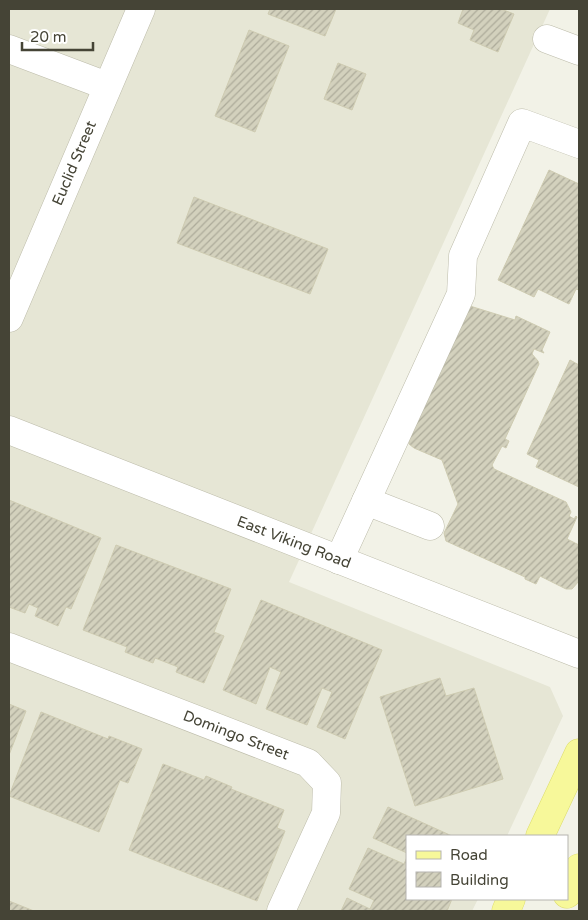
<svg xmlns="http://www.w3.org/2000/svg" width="588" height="920" font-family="'Varela Round',sans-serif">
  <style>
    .residential { fill: #e6e6d5 }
    .building { fill: url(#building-hatch); stroke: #cecbb1 }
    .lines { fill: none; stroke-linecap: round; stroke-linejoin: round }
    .minor-casing { stroke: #bdbcaa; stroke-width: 29 }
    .major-casing { stroke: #dcdc6b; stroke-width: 29 }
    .minor { stroke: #fff; stroke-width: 28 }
    .major { stroke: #f7f89a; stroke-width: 28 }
    .labels { text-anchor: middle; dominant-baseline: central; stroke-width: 5; stroke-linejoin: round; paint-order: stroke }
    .street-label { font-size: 15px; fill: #454436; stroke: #fff }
  </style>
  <defs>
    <pattern id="building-hatch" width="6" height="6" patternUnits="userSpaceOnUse" patternTransform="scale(1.25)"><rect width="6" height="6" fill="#d3d1bd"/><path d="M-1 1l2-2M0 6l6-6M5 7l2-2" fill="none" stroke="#adab9a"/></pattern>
  </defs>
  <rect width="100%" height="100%" fill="#f2f2e7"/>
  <path class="residential" d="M9,9h541l-261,573 261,105 13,29 -56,120h-100v63h71l-6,12h-463z"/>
  <g class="building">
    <path d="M270,9h66l-11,27 -57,-22z"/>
    <path d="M463,9h38l13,5 -16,38 -28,-12 4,-10 -16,-7z"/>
    <path d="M249,30l40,16 -34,86 -40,-16z"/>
    <path d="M338,63l28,11 -14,36 -28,-11z"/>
    <path d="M549,170l30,14v106l-3,-1 -7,15 -31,-15 -4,8 -36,-17z"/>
    <path d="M194,197l134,52 -18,45 -133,-51z"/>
    <path d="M470,306l45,14 1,-4 34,16 -8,18 2,3 -10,-4 -2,5 6,7 1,3 -34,75 4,2 -3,7 -4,-2 -10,19 2,4 72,33 5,10 -2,4 5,3 2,-3 1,1 -10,22 12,6v36l-7,8h-6l-26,-13 -4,8 -11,-5v-2l-79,-36 -2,-8 14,-29 -16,-44 -28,-12 -5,-4v-5z"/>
    <path d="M570,360l9,5v122l-43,-20 3,-7 -12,-6z"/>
    <path d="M9,500l92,38 -30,71 -5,-2 -8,19 -23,-10 3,-8 -9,-4 -4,9 -16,-6z"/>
    <path d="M116,545l115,44 -17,43 10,4 -20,47 -28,-11 2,-5 -23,-9 -2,5 -28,-11 2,-5 -44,-17z"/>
    <path d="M261,600l121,50 -37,89 -28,-12 15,-35 -10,-4 -15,37 -41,-16 15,-37 -11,-5 -14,37 -33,-14z"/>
    <path d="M440,678l6,18 28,-8 29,91 -88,27 -35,-109z"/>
    <path d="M9,704l17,7 -17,44z"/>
    <path d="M41,712l67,27 1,-3 33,13 -14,34 -8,-3 -21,52 -90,-36z"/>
    <path d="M163,764l41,16 2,-4 26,11 -1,2 53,21 -7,18 8,3 -28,70 -128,-51z"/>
    <path d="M388,807l64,29h-45v17l-34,-15z"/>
    <path d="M368,848l36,16 3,-7v42h45l-5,12h-106l6,-13 23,11 4,-9 -25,-11z"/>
    <path d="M9,901l25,10h-25z"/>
  </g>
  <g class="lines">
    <defs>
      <g id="minor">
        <path d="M547,39l32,12"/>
        <path d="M9,49l98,37"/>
        <path d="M9,318l132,-309"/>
        <path d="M9,430l570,224"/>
        <path d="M366,501l64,25"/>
        <path d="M339,560l122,-266 2,-38 59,-133 57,21"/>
        <path d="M9,647l299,116 19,20 -1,30 -45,98"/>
      </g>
      <g id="major">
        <path d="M540,836l39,-83"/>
        <path d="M567,894l12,-26"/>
        <path d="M506,911l5,-12"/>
      </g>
    </defs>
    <use href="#minor" class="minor-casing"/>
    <use href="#major" class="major-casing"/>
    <use href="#minor" class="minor"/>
    <use href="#major" class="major"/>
  </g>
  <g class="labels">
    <g class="street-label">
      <text transform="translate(74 163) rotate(-67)">Euclid Street</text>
      <text transform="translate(294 542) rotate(21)">East Viking Road</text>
      <text transform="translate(236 735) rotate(21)">Domingo Street</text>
    </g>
  </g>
  <rect width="588" height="920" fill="none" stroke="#454436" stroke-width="20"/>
  <rect x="406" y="835" width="162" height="65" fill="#ffffff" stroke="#b5b4af"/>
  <rect x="416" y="851" width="25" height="8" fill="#f7f89a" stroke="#b5b4af"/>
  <text x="450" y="860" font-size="15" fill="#454436">Road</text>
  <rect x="416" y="872" width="25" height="15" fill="url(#building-hatch)" stroke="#b5b4af"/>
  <text x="450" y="885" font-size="15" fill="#454436">Building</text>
  <path d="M22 42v8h71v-8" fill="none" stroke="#454436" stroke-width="2.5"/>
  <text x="30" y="42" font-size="15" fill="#454436" stroke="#ffffff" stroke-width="4" paint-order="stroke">20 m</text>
</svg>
